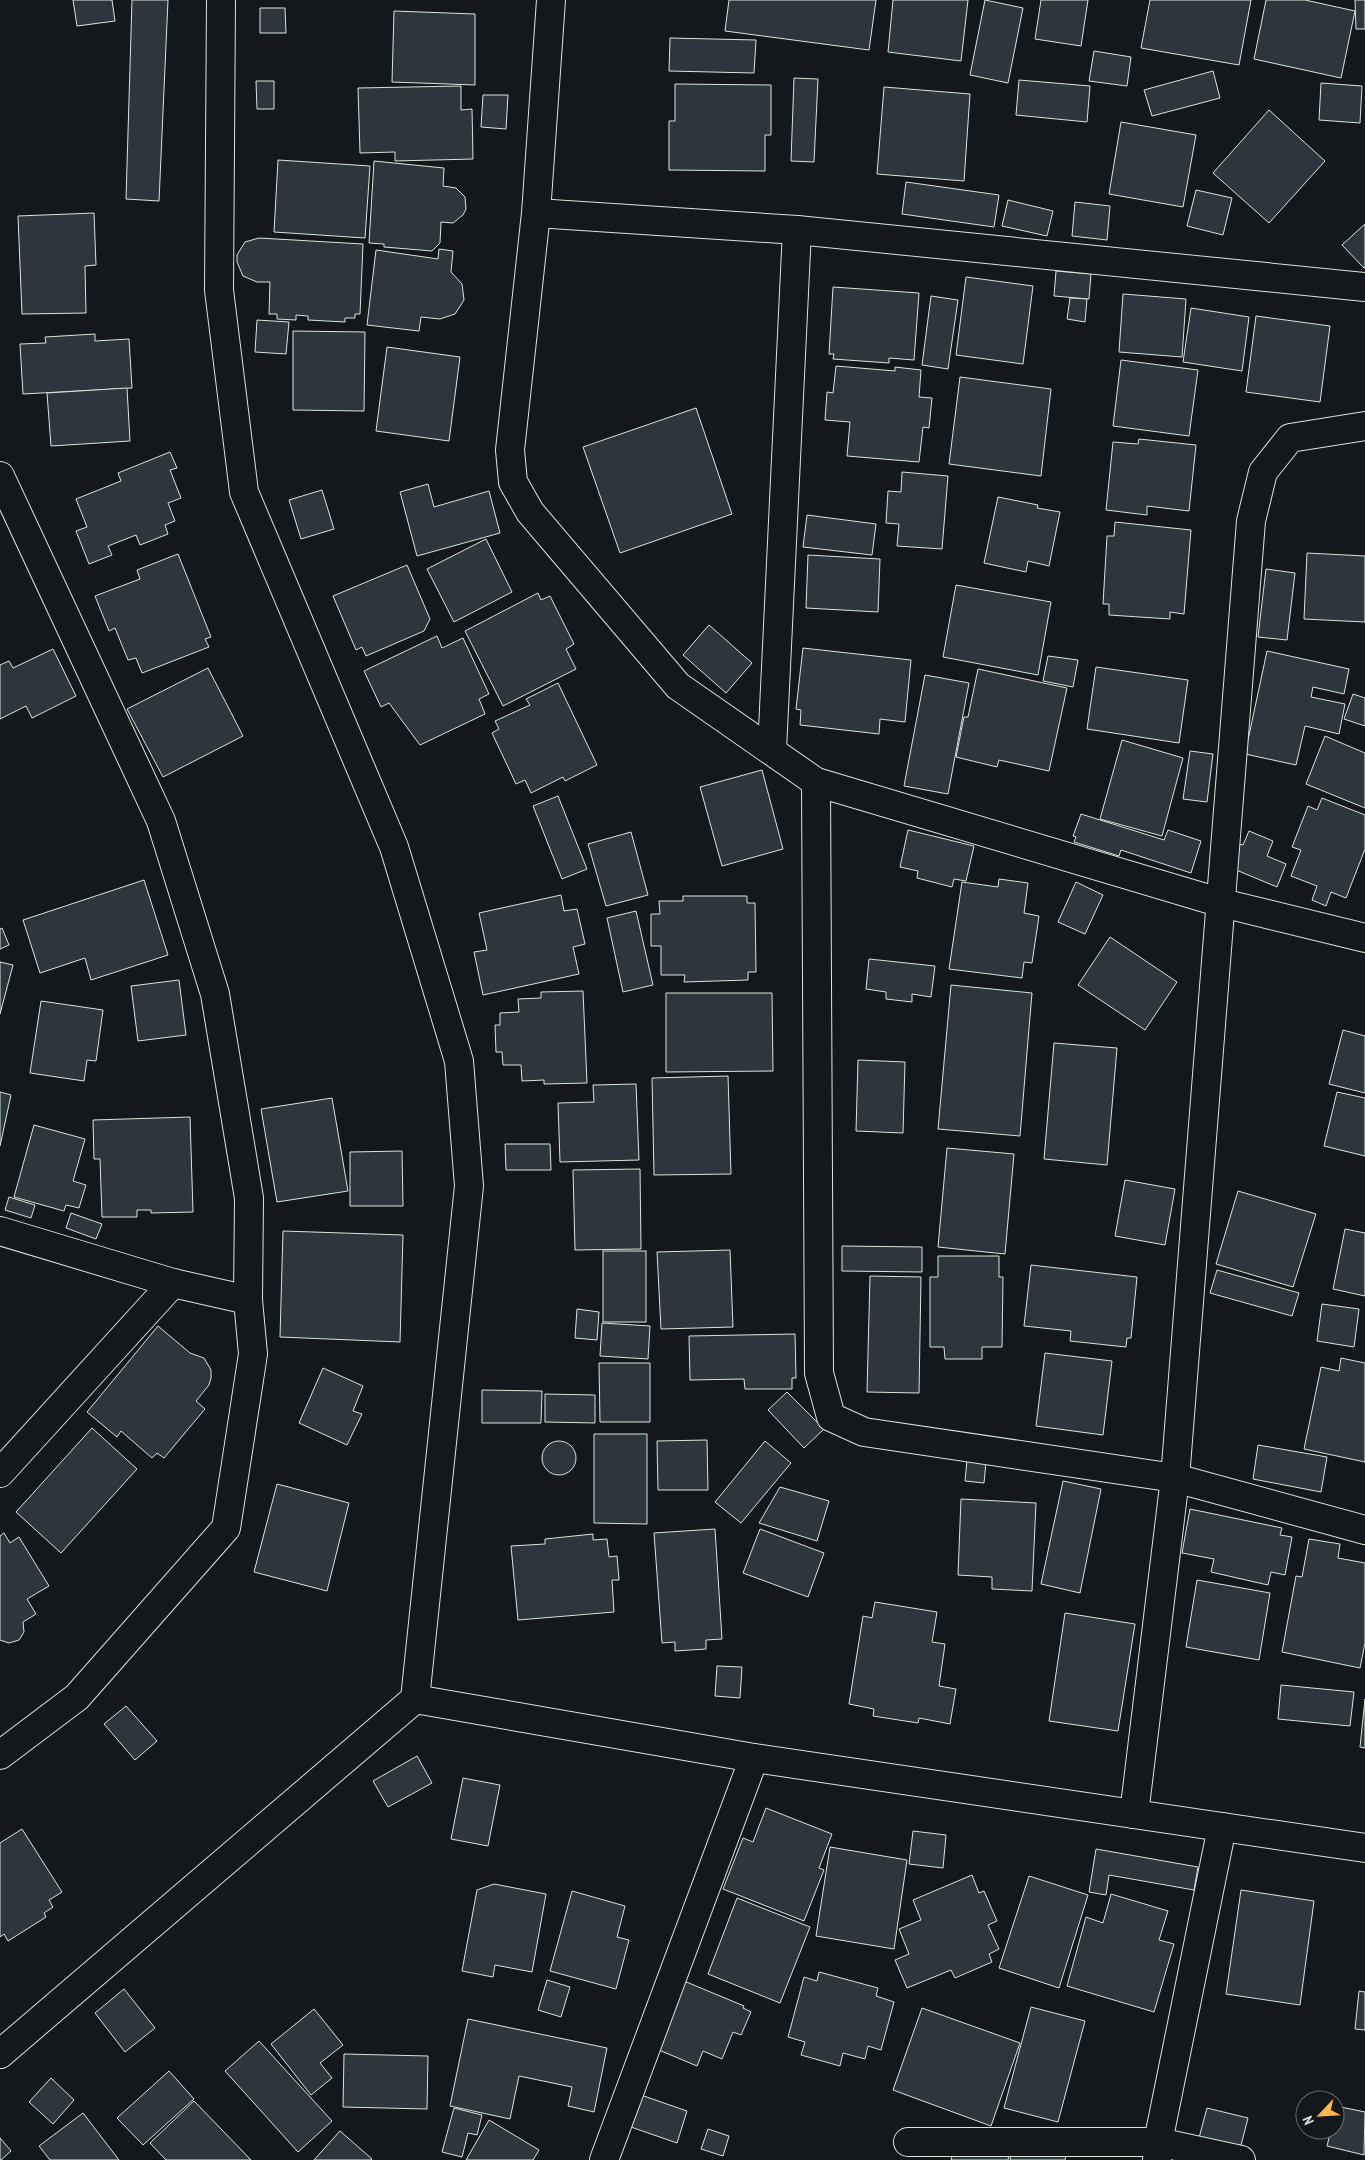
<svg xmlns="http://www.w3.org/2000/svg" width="1365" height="2160" font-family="'PT Sans Narrow',sans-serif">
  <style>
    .building { fill: #2c363c; stroke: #d8e6dc }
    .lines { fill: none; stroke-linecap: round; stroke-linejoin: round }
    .street-casing { stroke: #d8e6dc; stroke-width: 30 }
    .secondary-casing { stroke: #d8e6dc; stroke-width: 30 }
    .street { stroke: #14181c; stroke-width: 28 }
    .secondary { stroke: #14181c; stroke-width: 28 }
  </style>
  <rect width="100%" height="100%" fill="#14181c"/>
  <g class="building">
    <path d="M73,0h39l3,21 -38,5z"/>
    <path d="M132,0h36l-9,201 -33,-2z"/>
    <path d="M729,0h147l-7,50 -144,-19z"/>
    <path d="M893,0h75l-7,61 -73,-9z"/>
    <path d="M985,0l38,8 -15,75 -38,-8z"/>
    <path d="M1041,0h47l-7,46 -46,-7z"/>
    <path d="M1150,0h101l-12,65 -98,-17z"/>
    <path d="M1266,0h39l50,11 -14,67 -87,-19z"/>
    <path d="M1355,0h10v29h-9z"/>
    <path d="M260,8h25l1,25h-26z"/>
    <path d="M394,11l81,3v71l-83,-3z"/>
    <path d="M670,38l86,2 -2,33 -85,-2z"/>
    <path d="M1094,51l37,6 -4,29 -38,-5z"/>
    <path d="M1213,71l7,27 -68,18 -8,-26z"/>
    <path d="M794,78l24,1 -4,83 -23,-1z"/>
    <path d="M1019,80l71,6 -3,36 -71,-7z"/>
    <path d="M256,81h18v28h-17z"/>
    <path d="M1321,83l41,3 -2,37 -41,-3z"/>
    <path d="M675,84l96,1v50h-6v36l-96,-1v-49h6z"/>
    <path d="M461,86v24l11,-1 1,50 -78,2v-9l-35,1 -2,-65z"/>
    <path d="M884,87l86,7 -6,87 -87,-7z"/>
    <path d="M483,95h25l-2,34 -25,-2z"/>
    <path d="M1269,110l56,51 -56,62 -56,-50z"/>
    <path d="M1121,122l75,13 -13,72 -74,-13z"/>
    <path d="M278,160l92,6 -5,72 -91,-6z"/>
    <path d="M374,161l70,7 -1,18 13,2 9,9 1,12 -3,6 -10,8 -12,-1 -1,21 -8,8 -48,-4v-3l-15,-1z"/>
    <path d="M906,182l93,13 -5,32 -92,-13z"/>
    <path d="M1196,190l36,8 -9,37 -36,-9z"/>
    <path d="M1008,200l45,11 -6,25 -45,-10z"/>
    <path d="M1075,202l35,4 -3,34 -35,-4z"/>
    <path d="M94,213l2,52 -11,1 1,47 -64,1 -4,-98z"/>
    <path d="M1365,224v44h-1l-22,-23z"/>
    <path d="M259,238l104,6 -3,70h-5v4h-10v4l-37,-2v-4l-12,-1v5l-19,-1v-5h-8l1,-32h-13l-14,-6 -6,-14v-7l8,-13z"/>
    <path d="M439,249l14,2 -2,21 11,12 2,16 -9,14 -15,5 -19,-2 -2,14 -52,-6 9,-75 62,9z"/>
    <path d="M1056,271l35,3 -2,25 -35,-3z"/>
    <path d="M966,277l67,9 -10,78 -67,-9z"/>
    <path d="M833,287l86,6 -5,67 -25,-2v5l-56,-4 1,-5h-5z"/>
    <path d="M1123,294l63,5 -4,58 -63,-5z"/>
    <path d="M931,296l27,4 -10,69 -26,-4z"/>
    <path d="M1070,298l17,1 -2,23 -18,-3z"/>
    <path d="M1191,308l58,9 -7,54 -59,-9z"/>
    <path d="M1256,316l74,10 -10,76 -74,-10z"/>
    <path d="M257,320l32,2 -3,32 -31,-2z"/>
    <path d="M293,331l72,1 -1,79 -71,-1z"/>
    <path d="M95,334v7l34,-2 3,49 -109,6 -3,-50 26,-1 -1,-6z"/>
    <path d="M387,347l73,10 -11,84 -73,-10z"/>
    <path d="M1121,360l77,10 -9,66 -76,-10z"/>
    <path d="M836,366l59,5v-4l26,3 -2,27 13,1 -3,30 -6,-1 -4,35 -72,-6 3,-34 -25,-2 2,-28 6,1z"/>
    <path d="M960,377l91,12 -10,87 -92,-12z"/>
    <path d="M127,388l3,53 -79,5 -4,-53z"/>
    <path d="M696,408l36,106 -112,39 -37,-106z"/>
    <path d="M1139,439l57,6 -7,66 -42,-5v9l-41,-5 7,-68 25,2z"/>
    <path d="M170,452l7,16 -7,2 11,28 -13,5 7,18 -10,4 3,9 -28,11 -4,-10 -28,11 4,9 -23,9 -13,-33 11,-4 -11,-28 45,-18 -3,-8z"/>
    <path d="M902,472l46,4 -6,73 -45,-3 2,-22 -13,-1 2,-32 13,1z"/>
    <path d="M428,484l6,23 55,-16 11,42 -83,23 -17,-64z"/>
    <path d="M322,490l12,39 -33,10 -12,-39z"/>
    <path d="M998,497l40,8 -1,3 23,4 -11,54 -21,-5 -2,11 -42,-9z"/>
    <path d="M807,515l69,9 -4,31 -69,-8z"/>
    <path d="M1115,522l76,8 -7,84 -14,-2v7l-61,-4v-11h-6l4,-68h7z"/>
    <path d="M486,539l26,53 -58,30 -27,-53z"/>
    <path d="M1307,553l58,3v66l-61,-3z"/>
    <path d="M178,554l33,83 -6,2 4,8 -67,26 -6,-15 -8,2 -13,-32 -6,3 -14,-35 45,-17 -3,-9z"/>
    <path d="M808,555l72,4 -2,53 -72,-4z"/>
    <path d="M407,565l23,54 -6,12 -58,25 -4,-9 -6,3 -23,-54z"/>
    <path d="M1266,569l29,4 -8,67 -29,-3z"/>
    <path d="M956,585l95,17 -13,73 -95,-18z"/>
    <path d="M538,593l3,7 9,-4 24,48 -8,5 10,20 -73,37 -38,-75z"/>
    <path d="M709,625l43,38 -26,30 -43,-38z"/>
    <path d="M437,636l5,12 21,-10 26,56 -10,5 6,15 -65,31 -31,-42 -8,4 -17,-36z"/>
    <path d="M803,648l108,12 -6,62 -25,-3 -1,15 -79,-9 1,-15 -5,-1z"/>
    <path d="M53,649l23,47 -44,22 -6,-12 -26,13v-54l9,-4 4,7z"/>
    <path d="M1267,651l82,18 -5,25 -31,-7 -2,10 34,7 -6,30 -34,-8 -9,39 -51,-11z"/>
    <path d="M1048,656l30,4 -5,27 -30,-6z"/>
    <path d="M1096,667l92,13 -9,63 -92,-14z"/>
    <path d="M208,668l35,68 -80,41 -36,-68z"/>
    <path d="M978,669l89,19 -18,83 -50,-11 -2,7 -41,-10 8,-40h4z"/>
    <path d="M925,675l44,8 -21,111 -44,-8z"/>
    <path d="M558,683l39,82 -32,16 -2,-4 -32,16 -6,-13 -9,4 -24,-51 7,-4 -4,-8 35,-16 -4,-6z"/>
    <path d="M1353,694l12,4v28l-21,-7z"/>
    <path d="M1325,736l40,17v55l-59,-24z"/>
    <path d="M1122,740l61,18 -21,78 -62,-17z"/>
    <path d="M1190,751l23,3 -6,48 -24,-3z"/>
    <path d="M762,770l21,79 -61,17 -22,-79z"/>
    <path d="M558,796l29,73 -25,10 -29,-73z"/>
    <path d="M1322,798l43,17v34l-19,49 -15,-6 -5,14 -14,-6 5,-14 -26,-10 10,-26 -9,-3 16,-41 9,4z"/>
    <path d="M1081,814l83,26 4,-10 33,11 -10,32 -70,-23 -2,6 -45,-14 2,-5 -3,-1z"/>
    <path d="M908,830l66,16 -8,35 -12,-2 -2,8 -35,-9 1,-7 -18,-4z"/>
    <path d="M1249,831l24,10 -6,15 19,8 -9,23 -48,-20 10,-23 4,1z"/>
    <path d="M631,832l17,63 -42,11 -18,-62z"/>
    <path d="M999,879l29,4 -4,30 15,3 -7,47 -8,-1 -2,16 -73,-9 13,-87 36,5z"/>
    <path d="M144,880l24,75 -77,25 -6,-22 -45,15 -17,-53z"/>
    <path d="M1076,882l27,13 -18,39 -27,-12z"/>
    <path d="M561,895l3,16 13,-2 8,35 -12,3 6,27 -96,21 -9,-43 13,-2 -8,-37z"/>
    <path d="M683,896h64v7h8l1,69h-8v8l-64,2 1,-7h-24v-29h-10v-32h9l-1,-13h24z"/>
    <path d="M636,911l17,74 -30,7 -16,-74z"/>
    <path d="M2,928l7,17 -9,4v-20z"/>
    <path d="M1110,937l67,45 -32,48 -67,-45z"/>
    <path d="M869,959l66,7 -4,31 -19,-3v8l-26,-3v-7l-20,-3z"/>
    <path d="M0,962l13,3 -13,49z"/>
    <path d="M179,980l7,55 -48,6 -7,-55z"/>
    <path d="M951,985l81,8 -12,143 -82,-7z"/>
    <path d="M583,991l4,92 -43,1v-4l-22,1 -1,-16h-18l-1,-13h-6l-1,-27h5v-12l19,-1 -1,-13 23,-1v-6z"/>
    <path d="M666,993h106l1,78 -107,1z"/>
    <path d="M41,1001l62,9 -7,51 -9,-1 -3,21 -54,-8z"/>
    <path d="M1343,1030l22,6v57l-36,-9z"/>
    <path d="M1054,1043l63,5 -10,117 -63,-6z"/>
    <path d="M858,1060l47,2 -2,71 -47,-2z"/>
    <path d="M728,1076l3,98 -77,1 -2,-97z"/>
    <path d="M636,1084l3,76 -79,2 -2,-59 36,-1 -1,-17z"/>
    <path d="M0,1092l11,3 -11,51z"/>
    <path d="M1337,1092l28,6v58l-41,-10z"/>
    <path d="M332,1098l16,93 -71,11 -16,-93z"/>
    <path d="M190,1117l3,95 -42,1v-3h-14v7h-35l-2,-58h-6l-1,-39z"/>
    <path d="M34,1125l51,14 -12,42 13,4 -7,23 -13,-3 -2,6 -50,-14z"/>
    <path d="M505,1144h45l1,26h-45z"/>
    <path d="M947,1148l67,6 -9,100 -67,-7z"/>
    <path d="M402,1151l1,55h-53v-54z"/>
    <path d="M640,1169l1,80 -66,1 -2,-80z"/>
    <path d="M1125,1180l50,9 -10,56 -50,-9z"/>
    <path d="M1238,1191l78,23 -23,73 -77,-23z"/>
    <path d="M9,1197l26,8 -4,13 -26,-8z"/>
    <path d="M71,1213l31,11 -6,15 -30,-11z"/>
    <path d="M1345,1229l20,4v63l-32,-7z"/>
    <path d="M283,1231l120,4 -3,107 -120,-5z"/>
    <path d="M842,1246l80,1v25l-80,-1z"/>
    <path d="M730,1250l3,77 -72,2 -4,-77z"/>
    <rect x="603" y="1251" width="43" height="71"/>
    <path d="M938,1256h61v21h4l-1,70h-20v12h-37l-1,-12h-14v-70h8z"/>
    <path d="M1031,1265l106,12 -6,61h-4l-1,9 -56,-6 1,-10 -47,-5z"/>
    <path d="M1217,1270l82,23 -7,23 -82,-23z"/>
    <path d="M870,1276l51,1 -2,116 -52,-1z"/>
    <path d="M1322,1304l37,5 -5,38 -37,-6z"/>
    <path d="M577,1309l22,3 -2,28 -22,-2z"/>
    <path d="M602,1323l48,3 -2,33 -48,-3z"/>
    <path d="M158,1326l32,27 14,5 7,12v8l-2,7 -13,16 9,8 -41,49 -7,-5 -5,5 -31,-27 -4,6 -30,-25z"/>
    <path d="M795,1334l1,44h-4v11h-47l-1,-10 -54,1 -1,-44z"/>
    <path d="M1045,1353l67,8 -9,74 -67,-9z"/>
    <path d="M1341,1358l24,5v99l-61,-13 17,-82 18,4z"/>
    <path d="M599,1363h51v59h-50z"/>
    <path d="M323,1368l40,18 -10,25 9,3 -15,31 -48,-22z"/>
    <path d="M482,1390l60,1 -1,32h-59z"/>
    <path d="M787,1392l37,37 -20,19 -36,-38z"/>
    <path d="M545,1394l50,1v28l-50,-1z"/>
    <path d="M92,1428l45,41 -76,84 -45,-41z"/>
    <path d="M594,1434h53v90l-53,-1z"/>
    <path d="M707,1440l1,50h-50l-1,-49z"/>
    <circle cx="559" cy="1458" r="17"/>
    <path d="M765,1441l26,22 -50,60 -26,-21z"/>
    <path d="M1258,1445l69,12 -6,35 -68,-13z"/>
    <path d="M967,1460l19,2 -2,21 -19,-2z"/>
    <path d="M1063,1481l38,8 -21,104 -39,-9z"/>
    <path d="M277,1484l72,19 -22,88 -73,-19z"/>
    <path d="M780,1487l49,14 -12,40 -58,-18z"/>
    <path d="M961,1499l75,4 -4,88 -40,-2v-12l-34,-2z"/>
    <path d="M1190,1509l92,19 -2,7 12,2 -7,38 -14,-3 -3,13 -57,-13 3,-13 -32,-6z"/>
    <path d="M715,1529l7,110 -16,1v9l-31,2v-9l-13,1 -8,-110z"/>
    <path d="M760,1529l64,24 -16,44 -65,-24z"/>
    <path d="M4,1533l6,10 9,-6 30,49 -22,13 9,15 -13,8 1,10 -5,8 -10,3 -9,-3v-104z"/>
    <path d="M593,1534v6l14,-1 2,18 8,-1 2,24h-7l2,32 -96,8 -7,-74 34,-2v-5z"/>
    <path d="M1309,1539l31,5 -2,14 27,5v80l-5,25 -78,-16 14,-76 6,1z"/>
    <path d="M1197,1580l73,13 -11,67 -73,-13z"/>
    <path d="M875,1602l62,10 -5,30 13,2 -6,42 17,3 -6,35 -31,-6 -1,5 -45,-7 1,-7 -25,-5 14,-88 9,2z"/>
    <path d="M1065,1613l70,11 -17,107 -69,-10z"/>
    <path d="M717,1666l25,1 -2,31 -25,-2z"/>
    <path d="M1281,1685l73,7 -4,34 -72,-7z"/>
    <path d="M1365,1699v49l-5,-1z"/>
    <path d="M126,1706l31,35 -22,19 -31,-36z"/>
    <path d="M417,1756l15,27 -44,24 -15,-26z"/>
    <path d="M463,1778l37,7 -12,61 -37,-7z"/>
    <path d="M766,1808l66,26 -13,34 5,2 -20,51 -81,-32 20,-51 10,4z"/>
    <path d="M22,1829l40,63 -13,8 4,7 -9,6 2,4 -38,24 -4,-7 -4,3v-94z"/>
    <path d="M913,1831l33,4 -3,33 -34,-4z"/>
    <path d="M830,1847l77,13 -13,89 -78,-13z"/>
    <path d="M1096,1849l102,18 -4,23 -85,-15 -3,20 -17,-3z"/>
    <path d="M972,1875l7,18 5,-2 13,30 -9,4 11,24 -10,5 3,8 -37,16 -4,-8 -44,18 -12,-28 14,-6 -10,-25 22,-9 -8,-20z"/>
    <path d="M1029,1876l59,19 -29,93 -60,-20z"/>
    <path d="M494,1884l52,10 -14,78 -37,-7 -2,12 -31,-6 15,-81z"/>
    <path d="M1241,1890l73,11 -14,104 -74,-11z"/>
    <path d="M572,1891l53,15 -8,31 12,3 -13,49 -66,-18z"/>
    <path d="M1111,1894l57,17 -9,29 15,4 -20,68 -87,-26 19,-69 17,6z"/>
    <path d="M737,1898l73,29 -30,76 -72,-29z"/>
    <path d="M819,1972l59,16 -2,8 18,6 -13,48 -13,-4 -3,13 -22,-6 -3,13 -39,-11 4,-13 -17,-5 3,-11 13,-49 13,4z"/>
    <path d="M547,1980l23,7 -9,30 -23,-7z"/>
    <path d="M684,1981l60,25 -1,2 8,4 -10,23 -8,-3 -11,27 -19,-8 -6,15 -38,-16z"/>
    <path d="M124,1989l31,39 -30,24 -30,-39z"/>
    <path d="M1359,1991l6,1v38l-10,-1z"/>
    <path d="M1031,2007l54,14 -27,101 -54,-14z"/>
    <path d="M922,2008l98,35 -29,83 -98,-36z"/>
    <path d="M314,2009l29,36 -23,18 12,15 -21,17 -40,-51z"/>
    <path d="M468,2019l139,29 -13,64 -26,-6 4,-19 -53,-11 -9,43 -60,-13z"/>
    <path d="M259,2041l73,80 -34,31 -73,-81z"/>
    <path d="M344,2054l84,2 -1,53 -84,-2z"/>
    <path d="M169,2071l25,28 -51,46 -26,-27z"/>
    <path d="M51,2078l23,22 -21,24 -24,-22z"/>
    <path d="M638,2094l49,17 -10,32 -49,-17z"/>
    <path d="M194,2101l57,59h-85l-16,-17z"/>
    <path d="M1336,2106l29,6 -1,43 -37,-9 4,-16h4z"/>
    <path d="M454,2108l28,7 -5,20 -9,-2 -6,24 -20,-5z"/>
    <path d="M1207,2108l41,10 -8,31 -41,-11z"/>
    <path d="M83,2113l36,47h-69l-11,-14z"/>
    <path d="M489,2120l50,30 -6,10h-67z"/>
    <path d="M708,2129l21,7 -6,20 -22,-7z"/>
    <path d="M340,2131l32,28 -1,1h-57z"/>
    <path d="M0,2138l11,13 -10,9h-1z"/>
    <path d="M954,2150l55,6 -1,4h-57z"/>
    <path d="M1012,2152l54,3 -1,5h-55z"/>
  </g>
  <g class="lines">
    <defs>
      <g id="street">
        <path d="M551,0l-15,213 -26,237 3,32 17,30 148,174 138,96 406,121 143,35"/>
        <path d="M536,213l261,17 568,57"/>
        <path d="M0,476l161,345 54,173 34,204 -1,102 -75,-17 -173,190"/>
        <path d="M772,750l25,-520"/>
        <path d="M816,782l3,591 12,44 33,15 311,46 190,52"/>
        <path d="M0,1231l173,52"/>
        <path d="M0,1755l77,-58 149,-169 27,-174 -5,-54"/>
        <path d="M1134,1814l41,-336 76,-957 12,-49 27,-34 75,-12"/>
        <path d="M908,2142h250l83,18"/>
        <path d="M604,2160l150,-402"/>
        <path d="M1157,2160l1,-18 64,-315"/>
      </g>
      <g id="secondary">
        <path d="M415,1699l339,59 611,90"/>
        <path d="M0,2054l415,-355 54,-513 -10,-125 -65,-214 -150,-355 -25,-202 2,-290"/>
      </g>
    </defs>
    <use href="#street" class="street-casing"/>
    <use href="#secondary" class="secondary-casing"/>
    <use href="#street" class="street"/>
    <use href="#secondary" class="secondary"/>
  </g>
  <g transform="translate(1320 2115) rotate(245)"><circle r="24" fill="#14181c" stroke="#626a69"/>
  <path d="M0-4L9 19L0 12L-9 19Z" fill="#ffb74d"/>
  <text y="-8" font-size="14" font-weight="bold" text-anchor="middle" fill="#d8e6dc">N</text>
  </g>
</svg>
